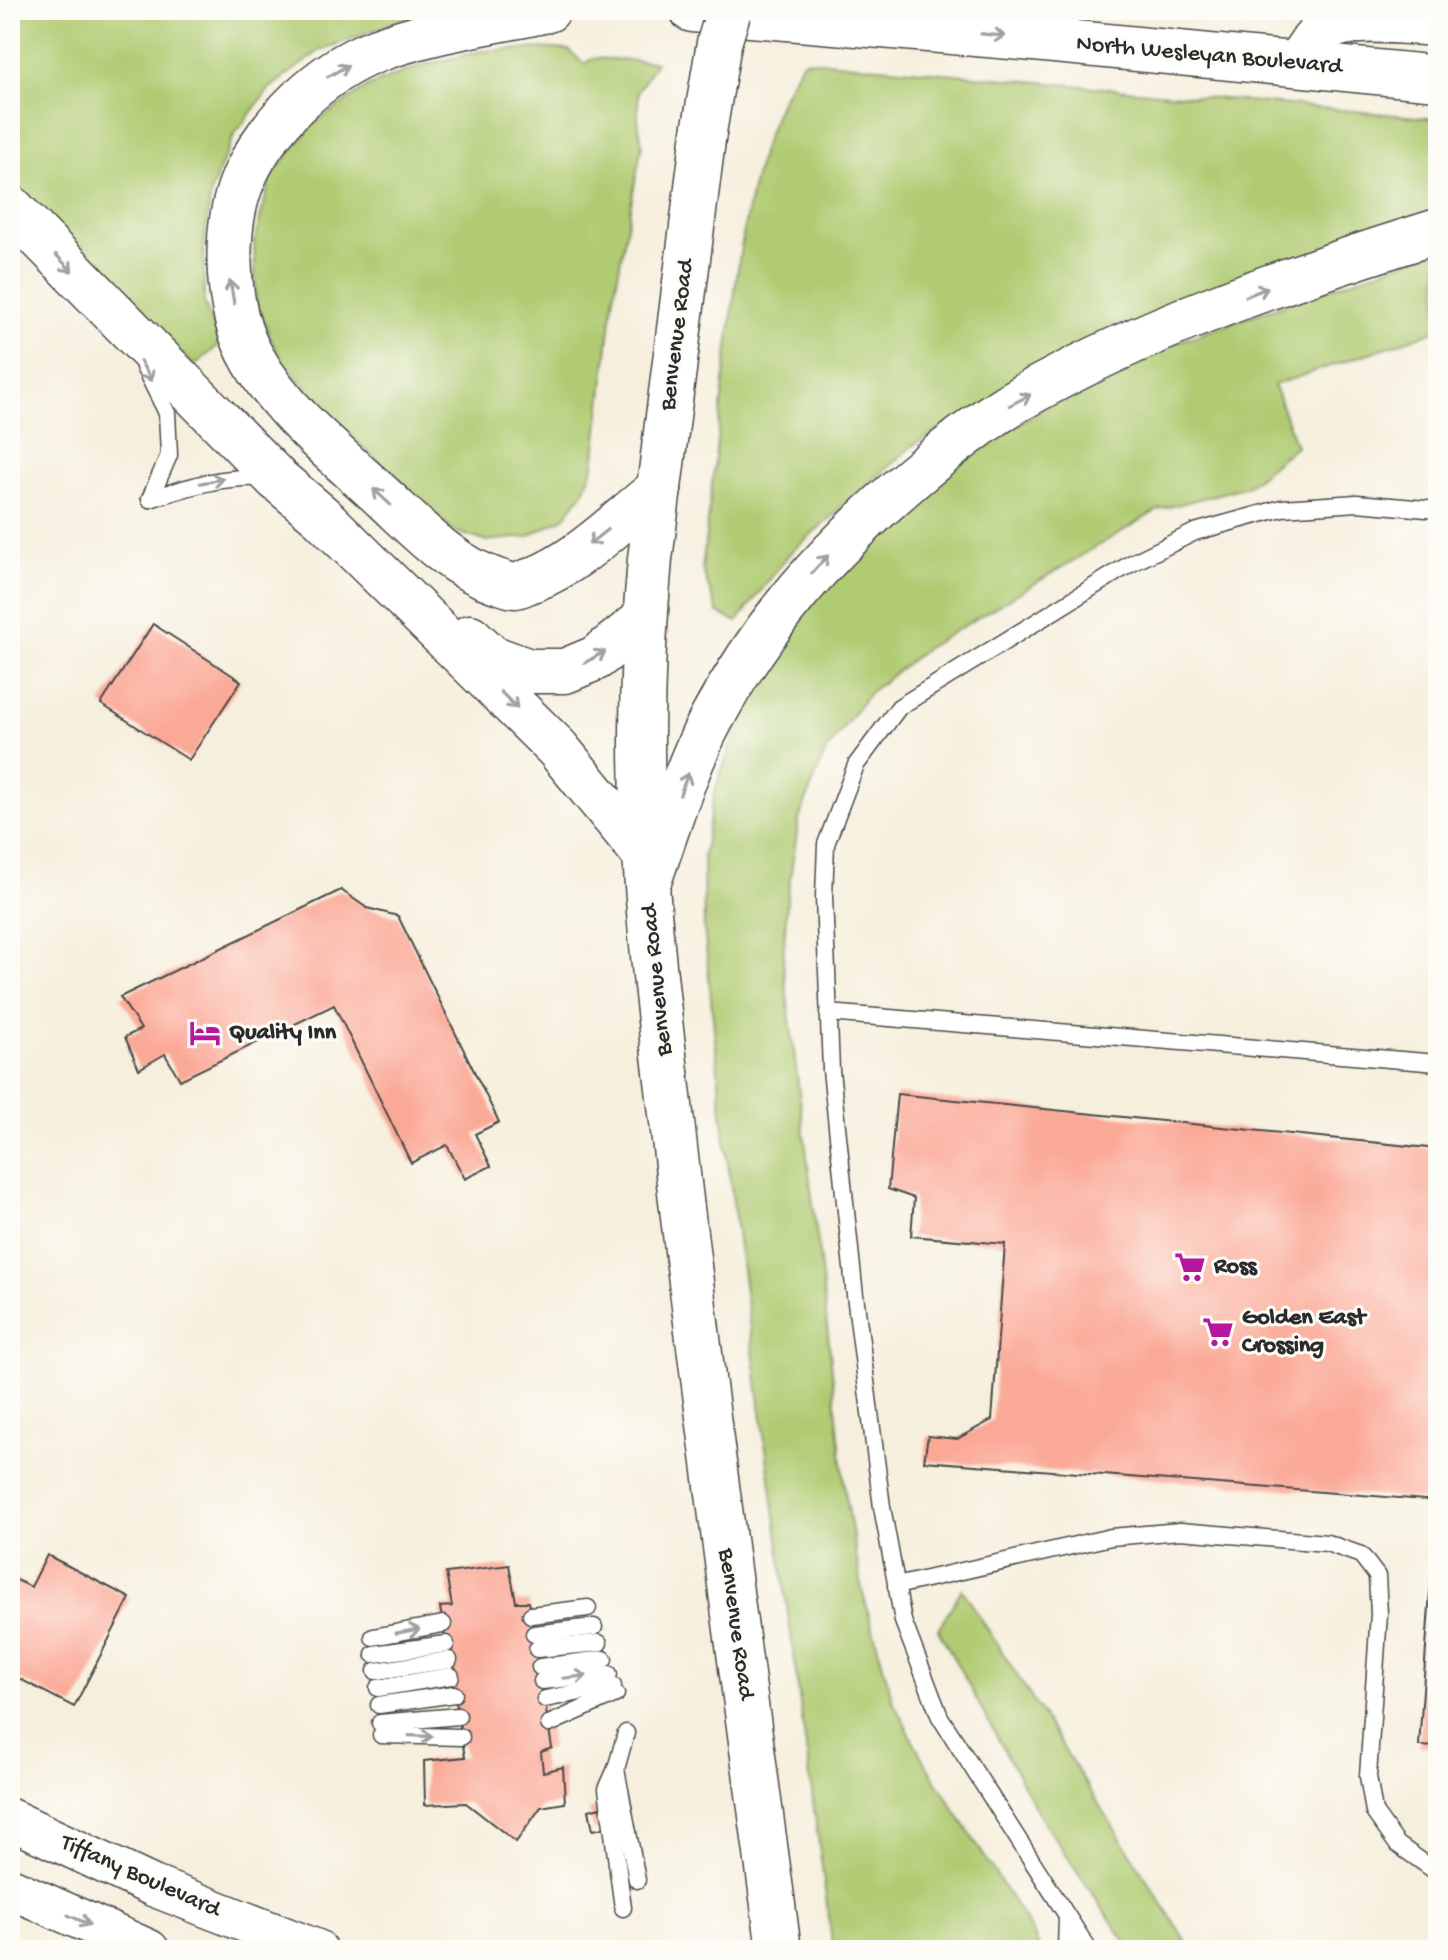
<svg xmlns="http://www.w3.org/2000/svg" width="1448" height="1960" font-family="'Gochi Hand',sans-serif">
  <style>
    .green { fill: #b0cb72; stroke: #6e7b4e; stroke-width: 2 }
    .building { fill: #fba997 }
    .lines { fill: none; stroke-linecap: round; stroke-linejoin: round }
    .service-casing { stroke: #494846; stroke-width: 19 }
    .tertiary-casing { stroke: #494846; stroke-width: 43 }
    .secondary-casing { stroke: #494846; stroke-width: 47 }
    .trunk-casing { stroke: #494846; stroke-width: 47 }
    .service { stroke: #fff; stroke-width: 16 }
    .tertiary { stroke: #fff; stroke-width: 40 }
    .secondary { stroke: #fff; stroke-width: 44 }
    .trunk { stroke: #fff; stroke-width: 44 }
    .secondary-bridge-casing { stroke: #494846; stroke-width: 47; stroke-linecap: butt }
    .secondary-bridge { stroke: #fff; stroke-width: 44 }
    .oneway { stroke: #a0a0a0 }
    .labels { text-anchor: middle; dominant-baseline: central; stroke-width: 6; stroke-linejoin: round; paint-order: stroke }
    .street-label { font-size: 24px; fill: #2b2b2b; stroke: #fdfcf7 }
    .poi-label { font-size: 24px; font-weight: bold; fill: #2b2b2b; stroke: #fdfcf7; text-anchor: start }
  </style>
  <rect width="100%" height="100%" fill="#fdfcf7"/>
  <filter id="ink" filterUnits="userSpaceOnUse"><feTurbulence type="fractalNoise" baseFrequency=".0125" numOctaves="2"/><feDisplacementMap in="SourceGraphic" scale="16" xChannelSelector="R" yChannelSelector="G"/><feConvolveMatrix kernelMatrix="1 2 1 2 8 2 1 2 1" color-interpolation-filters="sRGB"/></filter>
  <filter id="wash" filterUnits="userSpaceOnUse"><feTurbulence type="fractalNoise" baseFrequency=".006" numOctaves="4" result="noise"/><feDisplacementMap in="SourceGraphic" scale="32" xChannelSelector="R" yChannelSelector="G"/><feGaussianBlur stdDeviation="1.8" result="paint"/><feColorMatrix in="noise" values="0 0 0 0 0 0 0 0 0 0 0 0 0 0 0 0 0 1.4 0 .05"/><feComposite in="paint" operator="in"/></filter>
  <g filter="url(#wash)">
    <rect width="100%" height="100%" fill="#f6efdd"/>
    <g class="green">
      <path d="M10,10h417l-108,41 -49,37 -36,47 -23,56 -7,55v56l16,42 -26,22 -184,-180z"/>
      <path d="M538,48l31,2 15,14 9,-6 63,4 -18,29v29l4,24 -29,158 -19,163 -10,26 -20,27 -37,19 -42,4 -32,-10 -94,-87 -79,-84 -24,-58 -2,-60 17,-65 42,-53 56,-38 51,-20 61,-15z"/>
      <path d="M804,60l634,59v98l-323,114 -203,115 -122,107 -53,69 -19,-9 -16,-44c8,-71 17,-141 25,-212 12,-98 21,-214 77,-297z"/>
      <path d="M1438,250v80l-164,55 22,61 -49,40 -89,24 -233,139 -56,44 -44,60 -26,66 -12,80 -4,64 37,298 25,229 17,100 31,111 30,59 110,173 7,17h-207l-108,-808 -21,-215 -1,-71 12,-66 23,-64 30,-63 32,-56 140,-134 112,-70 117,-58z"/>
      <path d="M962,1589l229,360v1h-60l-90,-132 -103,-189z"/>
    </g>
    <g id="blocks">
      <g class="building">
        <path d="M153,624l88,57 -52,79 -88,-56z"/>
        <path d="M341,890l26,18 31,8 101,206 -24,12 16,32 -26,13 -18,-34 -36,18 -77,-158 -154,75 -15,-26 -26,15 -14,-32 16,-8 -21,-32z"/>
        <path d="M897,1094l541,55v352l-514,-40 4,-25 29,3 35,-19 13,-176 -94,-8 3,-38 -26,-9z"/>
        <path d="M1436,1508h2v239l-19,-1z"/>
        <path d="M47,1555l83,43 -56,109 -64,-33v-97l21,10z"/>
        <path d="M509,1565l7,37h13l23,146 -11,4 2,20 20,-5 2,36 -24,4 -25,35 -50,-39 -41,2 -1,-44 41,-4 -25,-150 12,-1 -6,-33z"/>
        <path d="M604,1806l5,21 -16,3 -4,-20z"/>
      </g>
    </g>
  </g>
  <g filter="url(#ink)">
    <use href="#blocks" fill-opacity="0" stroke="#494846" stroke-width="2"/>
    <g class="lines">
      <defs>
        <g id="service">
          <path d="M144,367l23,46 2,42 -19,44"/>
          <path d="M150,499c41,-13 71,-23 115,-21"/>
          <path d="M828,1013l610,50"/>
          <path d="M896,1586l215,-49 69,-6 147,12 34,12 16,21 2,38 -11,162 6,36 23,32 41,29"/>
          <path d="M531,1615l57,-7"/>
          <path d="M534,1634l60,-7"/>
          <path d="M373,1637l70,-13"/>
          <path d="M537,1649l62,-6"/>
          <path d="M374,1654l72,-10"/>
          <path d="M540,1667l64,-8"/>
          <path d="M376,1671l73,-11"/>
          <path d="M542,1681l67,-7"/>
          <path d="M378,1688l73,-12"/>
          <path d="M545,1699l68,-13"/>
          <path d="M379,1705l75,-11"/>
          <path d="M380,1723l78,-7"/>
          <path d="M549,1724l67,-30"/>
          <path d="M626,1733l-10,36 21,111"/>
          <path d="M381,1735l80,2"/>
          <path d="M616,1769l-9,20 16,119"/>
          <path d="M1066,1950l1,-33"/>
          <path d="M1089,1950l-149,-233 -37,-96 -21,-114 -28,-220 -23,-217 -7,-173 2,-53 30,-79 43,-58 231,-143 65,-32 87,-24 75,-5 81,7"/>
        </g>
        <g id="tertiary">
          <path d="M10,1819l143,67 164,64"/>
          <path d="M10,1888l139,62"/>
        </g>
        <path id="secondary" d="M704,132l-54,427c-9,97 -10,197 -5,295 6,110 22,219 34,329 30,256 66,511 100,767"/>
        <g id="trunk">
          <path d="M548,10c-56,12 -117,20 -171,40 -56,21 -109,73 -133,127 -22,50 -19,135 9,182 31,56 87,98 133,141 33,31 67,67 111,81 5,1 13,5 18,5 5,0 12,-5 17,-6 47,-18 87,-60 127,-91"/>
          <path d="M692,10l342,29 404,39"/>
          <path d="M1297,64c8,-12 16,-26 28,-34 23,-16 84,-7 113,-6"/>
          <path d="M10,207l267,272 45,38 235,231 88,107"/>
          <path d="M470,637l21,20 38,14h36l31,-13 48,-38"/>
          <path d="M648,884c20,-55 36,-113 63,-164 53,-99 115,-168 200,-241 32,-27 65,-54 101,-76 131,-76 282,-127 426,-172"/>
        </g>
      </defs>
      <use href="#service" class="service-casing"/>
      <use href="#tertiary" class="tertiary-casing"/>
      <use href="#secondary" class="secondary-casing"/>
      <use href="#trunk" class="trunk-casing"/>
      <use href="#service" class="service"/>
      <use href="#tertiary" class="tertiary"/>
      <use href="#secondary" class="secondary"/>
      <use href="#trunk" class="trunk"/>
      <defs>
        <path id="secondary-bridge" d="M704,132l15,-89 10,-33"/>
      </defs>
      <use href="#secondary-bridge" class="secondary-bridge-casing"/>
      <use href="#secondary-bridge" class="secondary-bridge"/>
    </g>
    <defs><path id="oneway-shaft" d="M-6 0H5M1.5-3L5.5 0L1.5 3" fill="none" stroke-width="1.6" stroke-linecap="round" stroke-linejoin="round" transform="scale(2)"/></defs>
    <g class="oneway">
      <use href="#oneway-shaft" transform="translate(993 35) rotate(5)"/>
      <use href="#oneway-shaft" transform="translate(338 71) rotate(-29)"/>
      <use href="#oneway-shaft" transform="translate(64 263) rotate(46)"/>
      <use href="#oneway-shaft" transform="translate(232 292) rotate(-100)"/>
      <use href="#oneway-shaft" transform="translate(1257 292) rotate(-22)"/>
      <use href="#oneway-shaft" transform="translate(146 371) rotate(60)"/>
      <use href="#oneway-shaft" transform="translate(1020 400) rotate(-28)"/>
      <use href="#oneway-shaft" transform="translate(212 481) rotate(-10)"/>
      <use href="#oneway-shaft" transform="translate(382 497) rotate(-137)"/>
      <use href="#oneway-shaft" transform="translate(598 537) rotate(141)"/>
      <use href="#oneway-shaft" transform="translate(820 564) rotate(-47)"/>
      <use href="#oneway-shaft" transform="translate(595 657) rotate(-30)"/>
      <use href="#oneway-shaft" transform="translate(509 700) rotate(45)"/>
      <use href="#oneway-shaft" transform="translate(684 784) rotate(-69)"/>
      <use href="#oneway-shaft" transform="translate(408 1631) rotate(-10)"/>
      <use href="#oneway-shaft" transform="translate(575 1677) rotate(-6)"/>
      <use href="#oneway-shaft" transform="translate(421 1736) rotate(2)"/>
      <use href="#oneway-shaft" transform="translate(79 1920) rotate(24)"/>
    </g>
  </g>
  <defs>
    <symbol id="hotel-bare" viewBox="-9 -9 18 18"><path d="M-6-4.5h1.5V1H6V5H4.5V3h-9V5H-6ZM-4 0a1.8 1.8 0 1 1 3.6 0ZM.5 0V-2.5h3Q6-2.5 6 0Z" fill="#b5179e" stroke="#fdfcf7" stroke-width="2.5" paint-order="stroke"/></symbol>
    <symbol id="supermarket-bare" viewBox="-9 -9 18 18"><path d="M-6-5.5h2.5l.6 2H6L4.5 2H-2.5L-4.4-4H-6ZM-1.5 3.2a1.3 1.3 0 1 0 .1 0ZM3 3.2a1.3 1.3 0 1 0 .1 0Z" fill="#b5179e" stroke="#fdfcf7" stroke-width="2.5" paint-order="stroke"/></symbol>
  </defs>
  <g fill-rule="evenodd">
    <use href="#hotel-bare" x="183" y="1011" width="44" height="44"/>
    <use href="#supermarket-bare" x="1168" y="1245" width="44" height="44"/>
    <use href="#supermarket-bare" x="1196" y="1310" width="44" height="44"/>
  </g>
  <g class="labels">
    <g class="street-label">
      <text transform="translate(1209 56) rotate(5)">North Wesleyan Boulevard</text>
      <text transform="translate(678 335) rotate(-83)">Benvenue Road</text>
      <text transform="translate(658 980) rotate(-96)">Benvenue Road</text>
      <text transform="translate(735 1624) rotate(82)">Benvenue Road</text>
      <text transform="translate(140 1877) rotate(24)">Tiffany Boulevard</text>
    </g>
    <g class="poi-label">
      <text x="229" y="1033">Quality Inn</text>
      <text x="1214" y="1267">Ross</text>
      <text x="1242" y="1318">Golden East<tspan x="1242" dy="28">Crossing</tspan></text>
    </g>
  </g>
  <rect width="1448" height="1960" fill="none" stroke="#fdfcf7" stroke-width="40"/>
</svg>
